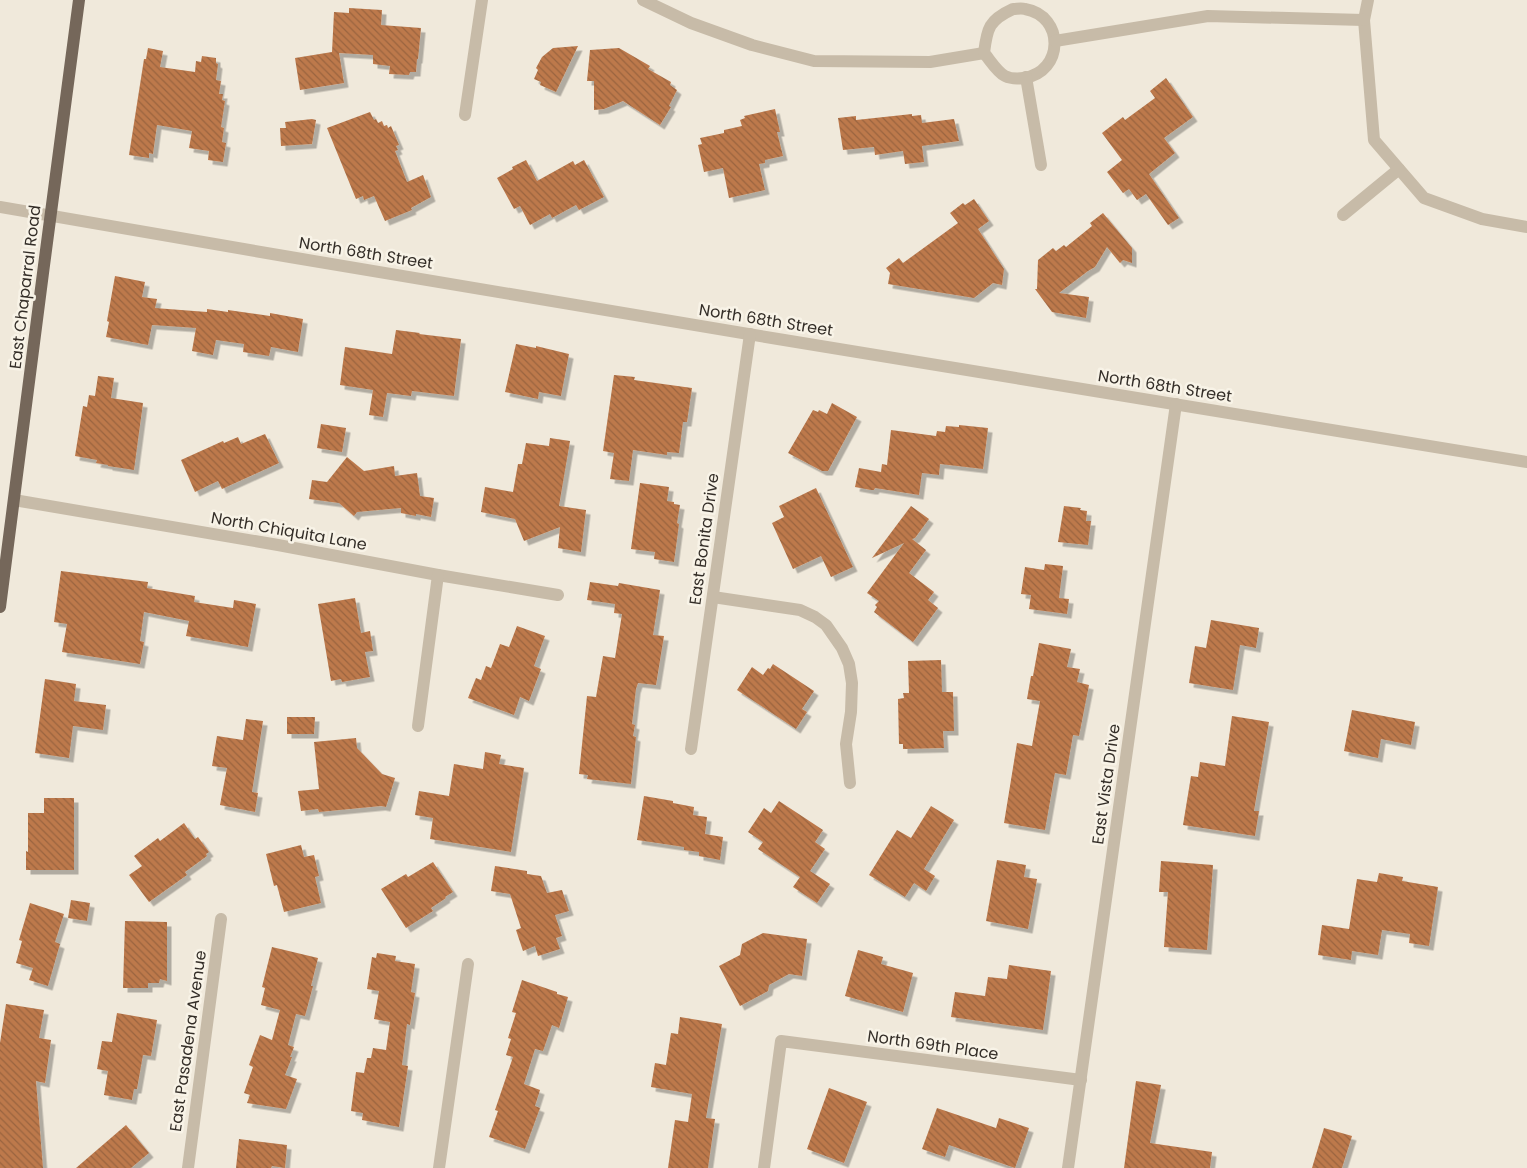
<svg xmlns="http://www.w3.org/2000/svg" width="1527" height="1168" font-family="Poppins,sans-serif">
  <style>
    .building { fill: url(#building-back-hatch); filter: url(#shadow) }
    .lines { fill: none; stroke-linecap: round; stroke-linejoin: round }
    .minor { stroke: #c7bba8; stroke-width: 12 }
    .major { stroke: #75675a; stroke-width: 12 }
    .labels { text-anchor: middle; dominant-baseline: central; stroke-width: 5; stroke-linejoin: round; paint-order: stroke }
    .street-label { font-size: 16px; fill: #342e28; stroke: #f8f3e7 }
  </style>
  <defs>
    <pattern id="building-back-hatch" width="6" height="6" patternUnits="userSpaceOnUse" patternTransform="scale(1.25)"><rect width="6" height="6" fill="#bd794c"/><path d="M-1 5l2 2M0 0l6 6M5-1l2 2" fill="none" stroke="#9a643f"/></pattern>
    <filter id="shadow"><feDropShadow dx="4.5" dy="4.5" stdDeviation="0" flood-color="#0004"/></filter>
  </defs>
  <rect width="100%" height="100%" fill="#f0e9db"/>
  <g class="building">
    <path d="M349,8l33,2 -1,15 40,3 -3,31h-1l-1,13h-6l-1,3 -20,-1 1,-8 -17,-2v-9l-34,-2 5,30 -44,7 -5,-32 37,-6 2,-40 15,1z"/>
    <path d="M578,46l-22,46 -16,-7 1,-3 -7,-3 4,-9 -2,-2 6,-11 11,-9z"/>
    <path d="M148,48l15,3 -3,16 35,5 1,-11 5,1 1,-6 14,2v5l2,1 -2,16 5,1 -2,13h4l-1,6 3,1 -4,26 3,1 -2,14 4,1 -3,19 -15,-2 1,-9 -20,-3 3,-17 -35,-6 -4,29 -4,-1v5l-20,-3 15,-96h2z"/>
    <path d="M619,48l31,18 -2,3 23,13 -1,3 7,5 -8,16 2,1 -11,18 -37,-24 -19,8 -10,1v-29h-7l3,-31z"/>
    <path d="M1166,78l27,39 -29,21 11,15 -26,21 30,44 -11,7 -22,-31 -9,6 -8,-11 -6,4 -16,-21 15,-12 -20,-27 21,-16 2,3 30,-22 -5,-7z"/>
    <path d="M775,109l5,23h-3l6,24 -18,4v3l-6,1 6,26 -36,8 -6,-30 -19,4 -6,-27 4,-1 -2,-6 24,-5v-3l18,-4 -2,-6 5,-2 -1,-2z"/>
    <path d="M370,112l4,8 2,-1 2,4 4,-2 2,5 3,-1 1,3 3,-2 8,19 -3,1 2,4 -3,1 12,31 16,-7 8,22 -20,11 1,2 -27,11 -11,-25 -10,4 -1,-4 -7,3 -29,-71z"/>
    <path d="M912,114v2l9,-1 1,8 32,-4 5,22 -37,5 2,16 -19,2 -2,-13 -28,4 -1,-8 -31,3 -5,-32 18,-2v4z"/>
    <path d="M312,119l4,1 -4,24 -31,2 -1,-18h6l-1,-6z"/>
    <path d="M526,160l11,21 36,-20 2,4 9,-5 20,37 -25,13 -3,-5 -24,13 -2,-4 -20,11 -10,-19 -6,3 -17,-31 16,-9 -1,-2z"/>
    <path d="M974,199l15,22 -11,8 26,40 -2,16 -9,-2 -19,15 -86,-14 2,-11 -4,-5 13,-10 4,5 55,-40 -8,-10 13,-10 2,2z"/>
    <path d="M1103,213l29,35v15l-9,-3 -3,3 -13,-16 -12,20 -7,4 -29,22 30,4 -3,21 -34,-6 -17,-23h2l1,-29 15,-12 3,3 8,-6 2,2 26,-21 -2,-3z"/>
    <path d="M115,276l30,6 -3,15 15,2 -2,9 52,4v-3l21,3v-2l42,6v-3l33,6 -5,33 -27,-5 -2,9 -26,-4 1,-8 -28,-4 -3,15 -21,-4 4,-23 -44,-3 -4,20 -42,-8 3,-15 -2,-1z"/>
    <path d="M396,330l24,3 -1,1 42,5 -7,57 -42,-5 -1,5 -24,-3 -4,24 -14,-2 4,-25 -33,-5 5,-38 47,7z"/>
    <path d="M516,344l20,4v-2l33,8 -8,42 -22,-4 -1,7 -33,-7z"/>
    <path d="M614,375l21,2 -1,3 58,8 -5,34h-4l-4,31 -12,-1v3l-34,-5 -4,31 -19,-2 4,-26 -11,-2z"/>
    <path d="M98,376l16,2 -3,20 32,5 -9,67 -26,-4v-1l-12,-2 1,-3 -22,-4 8,-50 4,1 2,-12 6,1z"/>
    <path d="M832,403l25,14 -29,54h-6l-34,-18 25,-43 5,2 1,-2 8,4z"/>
    <path d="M321,424l25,4 -4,24 -25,-4z"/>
    <path d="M959,425l29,3 -5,41 -43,-5 -1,11 -17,-2 -3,22 -44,-7 -1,2h-3l-16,-3 4,-19 22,4 1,-8 5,1 4,-35 45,6 1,-5 8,1 1,-6 13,1z"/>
    <path d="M265,434l14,29 -57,26 -4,-8 -23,11 -14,-32 42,-19 1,2 14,-6 3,7z"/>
    <path d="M550,438l20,3 -11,65 27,4 -5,42 -23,-4 2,-21 -36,14 -9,-22 -34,-7 4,-25 28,5 5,-28h4l4,-21 23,3z"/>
    <path d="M347,457l17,14 30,-5 1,10 22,-3 3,23 14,2 -3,19 -15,-3v2l-15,-3v-5l-44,4 -3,4 -15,-13 -30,-4 3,-19 15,2z"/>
    <path d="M640,483l29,4 -2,14 7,1v2l6,1 -3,18 2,1 -5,38 -20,-3 1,-7 -24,-3z"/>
    <path d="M816,488l37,79 -22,10 -10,-21 -28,13 -21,-46 12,-6 -5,-11z"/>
    <path d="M911,506l18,13 -14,19 -3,1 14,11 -17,23 25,19 -6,8 10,8 -25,34 -39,-30 3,-5 -2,-2 4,-4 -12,-8 37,-50 -32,15z"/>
    <path d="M1064,506l17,2 -1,2 7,1 -1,10h5l-3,24 -30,-3z"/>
    <path d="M1045,564l18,2 -4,32 10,1 -2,15 -38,-5 2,-14 -10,-1 4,-27 19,3z"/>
    <path d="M61,571l87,11 -1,6 48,8 -1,6 39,6 1,-8 22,4 -8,43 -62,-11 3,-15 -45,-9 -4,29 4,1 -4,22 -78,-12 5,-28 -13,-2z"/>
    <path d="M590,582l28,4 1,-3 41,7 -7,45 11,1 -8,49 -18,-2 -2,6 -4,35 3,1 -2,11 3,1 -5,47 -44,-5 1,-4 -9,-1 8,-78 9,1 7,-41 12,2 7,-44 -8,-1 1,-9 -28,-4z"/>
    <path d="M355,598l6,35 9,-2 3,20 -8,1 5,25 -28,5 -1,-3 -10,2 -13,-77z"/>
    <path d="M1211,620l48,8 -3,20 -16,-3 -7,45 -44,-7 6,-37 11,2z"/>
    <path d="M517,626l28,10 -11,30 7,3 -12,32 -9,-4 -6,18 -46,-17 8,-20 5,2 5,-14 5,2 9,-24 9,3z"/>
    <path d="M1039,643l32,6 -4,18 13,2 -3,13 12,3 -10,51 -6,-1 -7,40 -11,-2 -10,57 -41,-7 13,-80 15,3 8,-45 -13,-2 4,-23h2z"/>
    <path d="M941,660l1,32h11l1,39h-11l1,17 -41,1v-5h-4l-1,-45 6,-1 -1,-5h6l-1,-32z"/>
    <path d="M773,664l41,27 -12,18 5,3 -11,17 -59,-39 15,-23 11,8 5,-7 2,1z"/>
    <path d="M45,679l31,5 -2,17 32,4 -3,25 -30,-4 -4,32 -34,-5z"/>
    <path d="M1352,710l63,12 -4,23 -30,-6 -3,19 -34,-7z"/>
    <path d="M1232,716l37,6 -15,89h5l-4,25 -72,-11 8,-49 7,1 2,-15 25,4z"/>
    <path d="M287,717h28l-1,17h-27z"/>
    <path d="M246,719l17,2 -11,71 6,1 -3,19 -35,-7 7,-37 -15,-2 5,-30 26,4z"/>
    <path d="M356,738l1,10 25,26 13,4 -9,29 -5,-1 -62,6 -1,-3 -17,2 -3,-20 21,-2 -5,-47z"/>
    <path d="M485,752l16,3 -2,9 25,4 -13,84 -81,-13 3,-21 -18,-3 4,-24 30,5 5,-32 29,5z"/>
    <path d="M644,796l29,5v2l21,4 -1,8 14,2 -2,17 18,3 -3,23 -21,-4v-4l-15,-2v-3l-47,-7z"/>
    <path d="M44,798h30v72h-48v-19l2,1v-39h16z"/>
    <path d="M779,801l44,29 -8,12 10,7 -15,22 20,13 -13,19 -24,-16 7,-10 -42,-28 5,-7 -15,-10 16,-24 7,5z"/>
    <path d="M931,806l23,14 -30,49 11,7 -9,15 -12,-8 -9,14 -36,-22 28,-45 14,8z"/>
    <path d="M184,823l11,16 3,-2 11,15 -3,2 1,2 -22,16 2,3 -38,27 -20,-27 13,-9 -8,-10 24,-18 2,3z"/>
    <path d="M301,845l3,12 10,-2 5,21 -4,1 6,26 -37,9 -7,-27 -3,1 -8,-32z"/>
    <path d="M997,860l29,5 -2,12 13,2 -9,50 -42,-8z"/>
    <path d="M1161,861l52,4 -6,85 -43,-3 4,-55h-9z"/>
    <path d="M433,862l20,30 -8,5 1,1 -15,10 2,3 -27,17 -25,-39 25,-15 2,3z"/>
    <path d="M495,866l32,5v3l14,2 6,17 15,-3 7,21 -14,4 7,21 -6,2 4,11 -22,7 -3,-10 -12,5 -7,-21 5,-2 -11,-34 -19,-3z"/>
    <path d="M1379,873l24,4 -1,4 36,6 -9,59 -20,-3 1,-9 -28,-4 -4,25 -26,-4 -1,9 -33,-5 4,-30 27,4 8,-50 20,3z"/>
    <path d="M71,900l19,3 -3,18 -19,-3z"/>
    <path d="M30,903l34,11 -9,28 5,2 -12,42 -19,-6 4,-12 -17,-5 6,-22 -3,-1z"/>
    <path d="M125,921l42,1v59l-7,-2 -1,4h-11v5h-25z"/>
    <path d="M763,933l44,6 -5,37 -13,-2 -20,11 -1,6 -28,15 -21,-40 21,-11 2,-11z"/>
    <path d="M272,947l46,11 -7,28h2l-8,30 -9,-2 -8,31 6,2 -4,10h2l-7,18 12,4 -11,30 -39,-6 3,-8 -6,-2 9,-26 -4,-2 11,-30 12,5 8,-30 -19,-5 4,-17 -3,-1z"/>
    <path d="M858,950l25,7 -2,7 32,9 -10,39 -58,-16z"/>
    <path d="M377,953l19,3 -1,5 20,3 -4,28 4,1 -5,32 -3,-1 -5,41 6,1 -9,61 -37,-7 1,-7 -12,-2 5,-39 8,1 3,-15h4l2,-10 13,2 4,-28 -16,-3 5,-28 -12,-2 5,-32 4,1z"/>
    <path d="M1009,965l42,6 -8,59 -92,-13 4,-25 30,4 3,-19 19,2z"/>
    <path d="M522,980l35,12v2l11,3 -9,31 -7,-3 -9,26 -8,-2 -11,35 16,6 -5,16 5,2 -15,41 -36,-12 9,-26 -3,-1 18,-53 -7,-2 5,-16 -3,-1 8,-25 -4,-1z"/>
    <path d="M6,1004l38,6 -5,28 12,2 -6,43 -9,-2 7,87h-43v-125z"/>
    <path d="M117,1013l40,7 -6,36 -8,-1 -6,34h-3l-2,11 -28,-5 4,-24 -11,-2 5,-28 10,1z"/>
    <path d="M680,1017l42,7 -16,94 9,1 -7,49h-40l7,-48 13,2 4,-28 -41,-7 4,-24 11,2 5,-32 7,1z"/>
    <path d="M1136,1081l25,4 -11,58 62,9 -2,16h-86z"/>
    <path d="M829,1088l38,14 -23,61 -37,-14z"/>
    <path d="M937,1108l59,20 3,-10 30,10 -14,40 -66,-23 -4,12 -23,-8z"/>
    <path d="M126,1125l23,28 -18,15h-55z"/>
    <path d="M1324,1128l28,8 -10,32h-30z"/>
    <path d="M239,1139l48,6 -2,23 -13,-2 -1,2h-35z"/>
  </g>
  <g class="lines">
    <g class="minor">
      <path d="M643,0l48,23 61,22 62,16 116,1 54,-9"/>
      <path d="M1368,0l-4,20 10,120 50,58 58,21 45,8"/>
      <path d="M1013,9c4,0 8,-1 12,0 40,7 39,63 -1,69 -7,1 -13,1 -19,-2 -8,-4 -15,-16 -21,-23 3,-25 5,-33 29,-44z"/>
      <path d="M1055,41l153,-25 156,4"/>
      <path d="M1026,77l15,88"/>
      <path d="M465,115l17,-115"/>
      <path d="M0,207l290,50 488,82 749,123"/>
      <path d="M1343,215l56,-46"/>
      <path d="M14,500l264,45 160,30 120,20"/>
      <path d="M713,597l87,13 15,7 11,8 16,23 7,16 3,19 -1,29 -5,32 4,39"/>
      <path d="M418,726l20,-151"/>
      <path d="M691,749l59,-415"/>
      <path d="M188,1168l33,-249"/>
      <path d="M439,1168l29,-204"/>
      <path d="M764,1168l17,-127 300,39"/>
      <path d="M1068,1168l108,-764"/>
    </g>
    <path class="major" d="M0,607c27,-202 51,-405 79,-607"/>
  </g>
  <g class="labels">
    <g class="street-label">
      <text transform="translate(366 253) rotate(9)">North 68th Street</text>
      <text transform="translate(25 287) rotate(-83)">East Chaparral Road</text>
      <text transform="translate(766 320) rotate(9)">North 68th Street</text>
      <text transform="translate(1165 386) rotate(9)">North 68th Street</text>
      <text transform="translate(289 531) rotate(10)">North Chiquita Lane</text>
      <text transform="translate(704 539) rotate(-82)">East Bonita Drive</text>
      <text transform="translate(1106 784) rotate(-82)">East Vista Drive</text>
      <text transform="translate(188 1041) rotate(-82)">East Pasadena Avenue</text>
      <text transform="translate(933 1045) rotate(8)">North 69th Place</text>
    </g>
  </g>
</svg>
